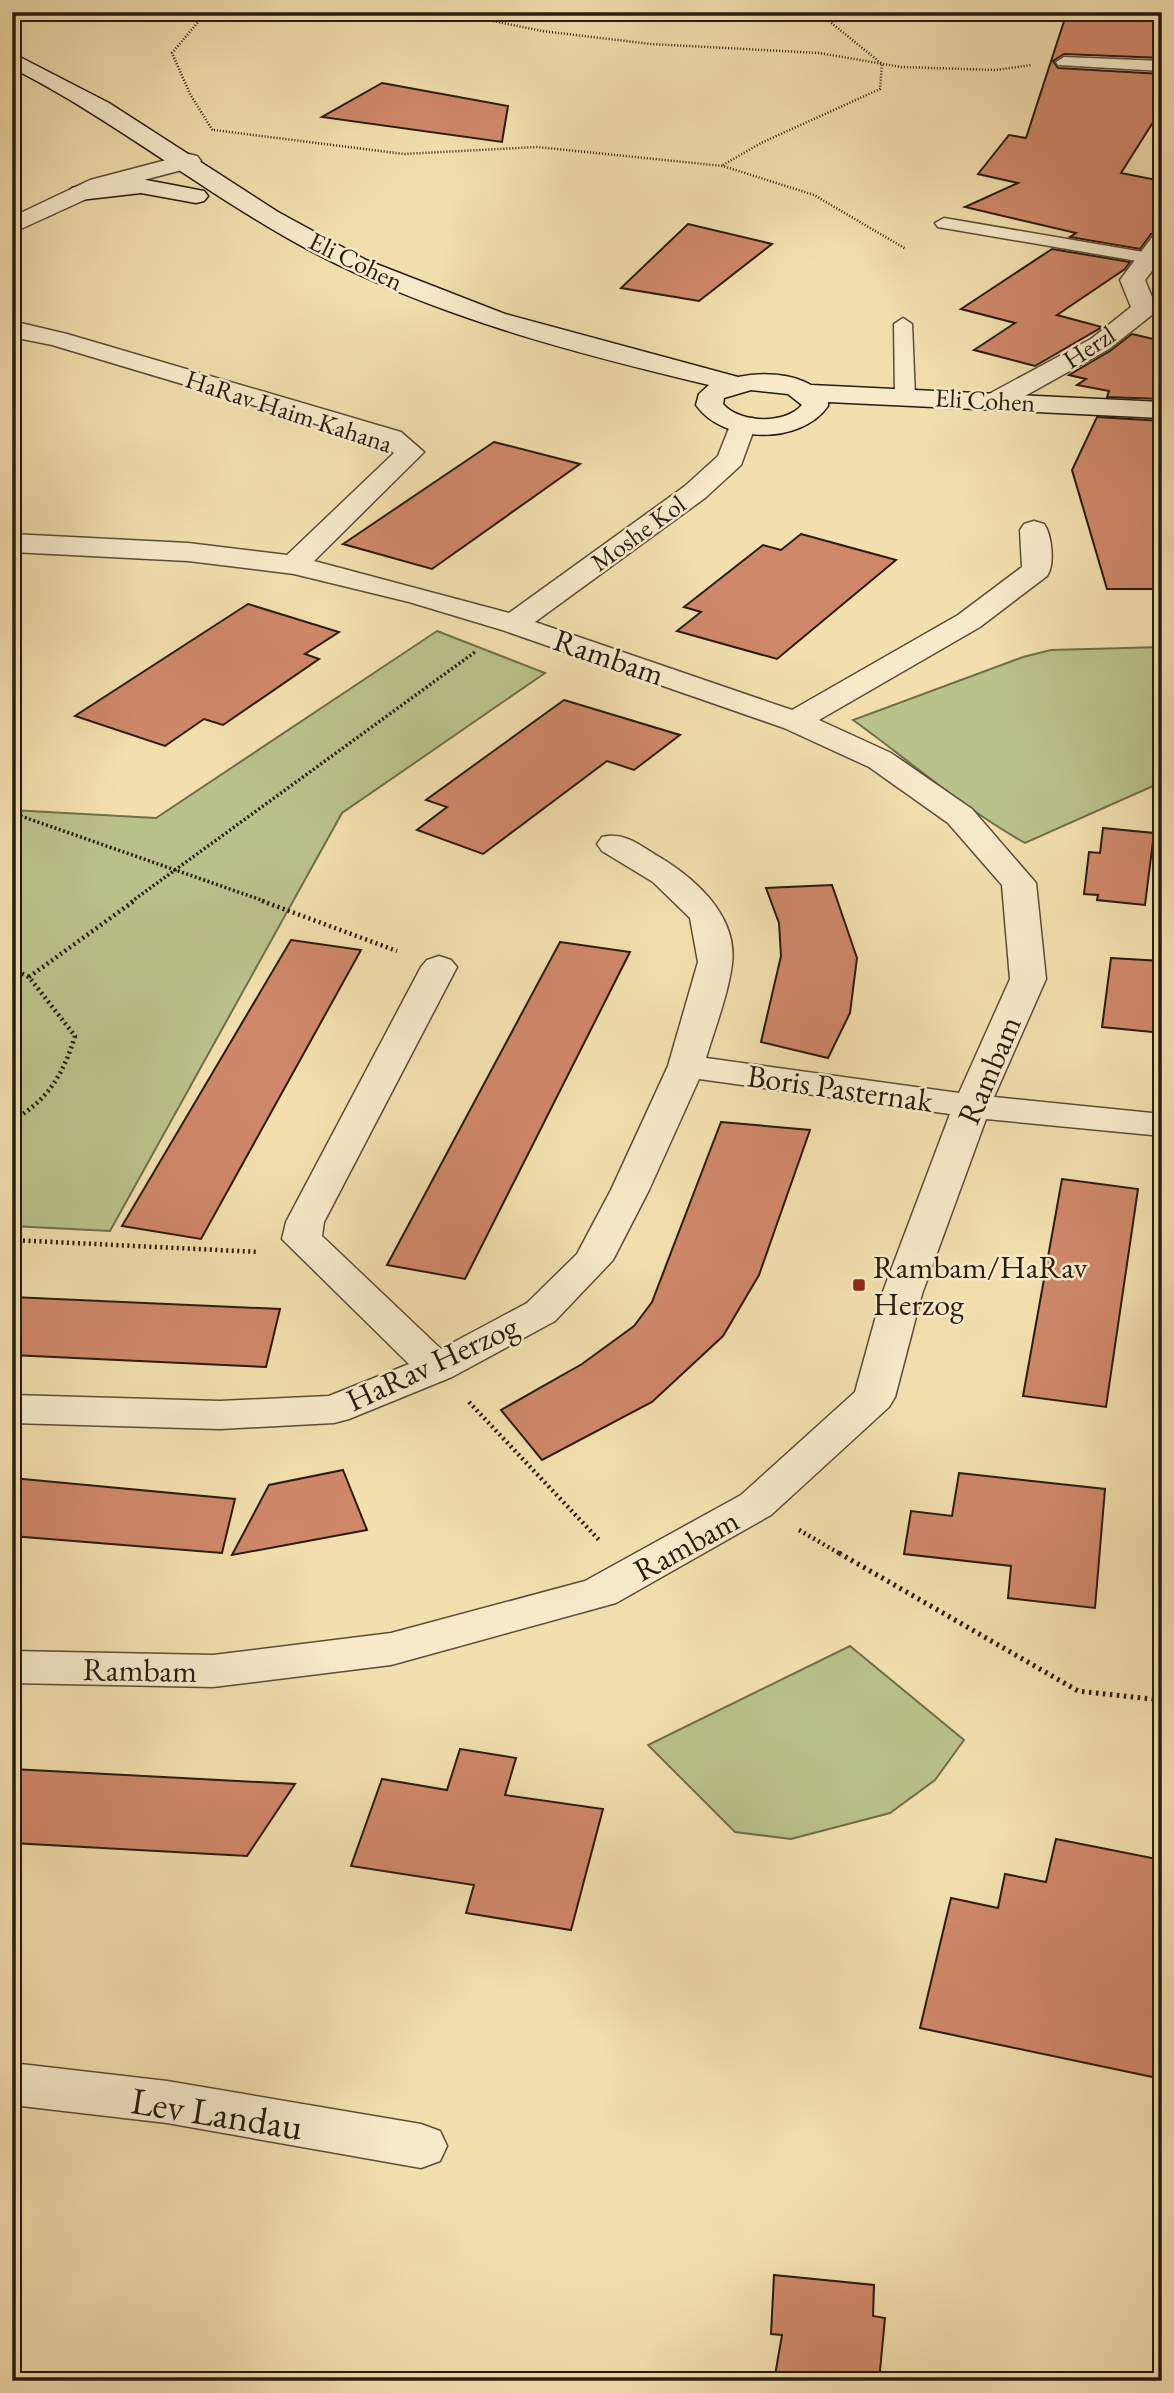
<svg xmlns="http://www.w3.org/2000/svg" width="1174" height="2393" font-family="'EB Garamond',serif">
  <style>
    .green { fill: #bac28b; stroke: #706e4e; stroke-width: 2 }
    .building { fill: #d0886a; stroke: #271b10; stroke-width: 2 }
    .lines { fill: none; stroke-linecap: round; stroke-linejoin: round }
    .lane-casing { stroke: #5a4c38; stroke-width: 3 }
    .street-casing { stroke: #5a4c38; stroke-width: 3 }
    .secondary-casing { stroke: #271b10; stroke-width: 3 }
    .path-far3 { stroke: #271b10; stroke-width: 2.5; stroke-dasharray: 1 2; stroke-linecap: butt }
    .path-far2 { stroke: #271b10; stroke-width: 3.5; stroke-dasharray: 2 2.5; stroke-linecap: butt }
    .path-far1 { stroke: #271b10; stroke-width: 4.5; stroke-dasharray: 2 3.5; stroke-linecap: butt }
    .path { stroke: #271b10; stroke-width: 5; stroke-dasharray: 2.5 4.5; stroke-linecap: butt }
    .lane { fill: #f7eaca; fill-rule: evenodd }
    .street { fill: #f7eaca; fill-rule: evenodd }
    .secondary { fill: #f7eaca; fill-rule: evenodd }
    .poi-dot { fill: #8f2418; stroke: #f7eaca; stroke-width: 2.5 }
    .labels { text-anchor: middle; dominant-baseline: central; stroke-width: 5; stroke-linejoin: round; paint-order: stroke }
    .far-street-label { font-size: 26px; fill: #271b10; stroke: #f7eaca }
    .street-label { font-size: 32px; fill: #271b10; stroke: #f7eaca }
    .poi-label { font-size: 32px; fill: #271b10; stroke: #f7eaca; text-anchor: start }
    .near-street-label { font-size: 38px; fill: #271b10; stroke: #f7eaca }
  </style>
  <rect width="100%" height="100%" fill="#f3dfae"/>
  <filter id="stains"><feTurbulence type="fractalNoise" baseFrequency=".00286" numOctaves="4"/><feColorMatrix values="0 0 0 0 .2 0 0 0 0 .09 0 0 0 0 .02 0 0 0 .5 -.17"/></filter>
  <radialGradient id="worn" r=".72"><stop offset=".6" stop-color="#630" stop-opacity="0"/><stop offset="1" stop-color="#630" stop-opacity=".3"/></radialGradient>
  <g class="green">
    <path d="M437,631l108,42 -203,140 -232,418 -98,-5v-416l144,8z"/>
    <path d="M1162,647v135l-137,61c-61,-34 -115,-82 -172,-123l170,-63 28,-7z"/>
    <path d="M850,1646l114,94 -29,40 -45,33 -99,26 -56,-7 -87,-87z"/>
  </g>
  <g class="building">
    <path d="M1067,12l95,5v41l-98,-4 -11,7 5,7 104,6v34l-41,65 41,8v51l-11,2 -11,15 -70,-12 6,-4 -111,-26 53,-24 -40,-9 31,-39 17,3z"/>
    <path d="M382,83l126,23 -6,36 -180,-25z"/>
    <path d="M688,224l84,20 -73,57 -78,-13z"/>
    <path d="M1052,249l78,13 -5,7 -68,46 45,12 -67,39 -61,-16 41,-27 -54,-14z"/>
    <path d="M1132,334l30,7v58l-55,-2 2,-6 -32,-6 9,-6 -17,-4 41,-24z"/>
    <path d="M1097,417l65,4v168h-55l-35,-119z"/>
    <path d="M494,442l86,22 -148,105 -89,-25z"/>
    <path d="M801,534l95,26 -119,99 -100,-28 24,-19 -17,-5 79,-62 18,5z"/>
    <path d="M248,604l91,28 -34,22 14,5 -96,66 -19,-6 -39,27 -90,-30z"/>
    <path d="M564,700l116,35 -46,35 -27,-9 -124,93 -66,-24 30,-23 -21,-7z"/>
    <path d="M1103,828l51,5 -9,72 -48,-5 1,-5 -14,-1 5,-42 11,1z"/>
    <path d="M832,885l25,73 -7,55 -22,45 -67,-16 20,-86 -2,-33 -13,-35z"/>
    <path d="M291,940l70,10 -160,289 -79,-13z"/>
    <path d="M560,942l70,10 -165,327 -78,-14z"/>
    <path d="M1111,958l51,3v72l-60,-6z"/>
    <path d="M721,1122l89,8 -51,145 -36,61 -71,66 -110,58 -41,-50 81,-46 52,-38 18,-24z"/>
    <path d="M1062,1179l76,10 -32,218 -83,-11z"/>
    <path d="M12,1297l268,12 -14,58 -254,-12z"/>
    <path d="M343,1470l24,60 -135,25 37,-70z"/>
    <path d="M959,1473l146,16 -10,119 -87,-10 3,-32 -107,-12 7,-43 41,5z"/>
    <path d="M12,1478l223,21 -13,54 -210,-17z"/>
    <path d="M460,1749l56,9 -11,37 98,14 -32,121 -105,-17 8,-28 -123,-19 31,-87 65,11z"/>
    <path d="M12,1769l283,15 -48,72 -235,-13z"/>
    <path d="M1056,1839l106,21v219l-242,-51 31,-130 47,10 7,-34 41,8z"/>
    <path d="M774,2275l100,10 -1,31 12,2 -6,63h-105l8,-46 -11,-1z"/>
  </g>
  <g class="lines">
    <defs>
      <g id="lane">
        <path d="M1064,57l98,4v10l-104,-6 -2,-3z"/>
        <path d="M944,218l205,35 9,5 -9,5 -211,-36 -3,-4z"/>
        <path d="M903,318l9,6 3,72 -10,6 -10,-6 -1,-72z"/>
      </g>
      <g id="street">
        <path d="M189,154l8,2 4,5 -4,5 -91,24 -94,43v-16l78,-37z"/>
        <path d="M1162,234v24l-17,22 12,29 -4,5 -44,35 -102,57h-18l-4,-6 4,-6 102,-55 40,-32 -11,-27 33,-44z"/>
        <path d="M12,321l55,13 334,98 23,20 -110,109 195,52 176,-127 33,-30 15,-38h20l3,6 -15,41 -36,33 -170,124 257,88 166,-95 64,-48 -2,-37 4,-6 10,-3 10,3c8,11 11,41 3,52l-67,51 -161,93 72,33 81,56 64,74 10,96 -52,118 168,17v22l-176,-17 -64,175 -27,103 -6,10 -118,108 -155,88 -225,62 -178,22 -201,-4v-32l201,4 178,-22 194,-52 156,-86 114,-103 27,-98 68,-180 -251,-35 -50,111 -36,70 -58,61 -103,56 -103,42 -15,4 -114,6 -208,-6v-28l208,6 109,-5 80,-32 -127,-125 4,-17 135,-255 6,-7 12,-4 12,4 6,7 -133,255 -2,14 119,113 86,-46 50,-49 34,-64 57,-124 30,-104 -8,-44 -37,-36 -51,-31 -5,-7 5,-7c23,-6 40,10 59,21 36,22 77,59 71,106 -4,31 -17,64 -26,94l253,35 51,-114 -8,-94 -54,-62 -79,-56 -85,-39 -282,-98 -93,-28 -115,-28 -106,-13 -176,-9v-18l176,9 99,12 107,-102 -13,-9 -35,-11 -294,-88 -40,-8z"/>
        <path d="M12,2063l155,18 254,43 19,7 7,15 -7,15 -19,7 -254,-45 -155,-18z"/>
      </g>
      <g id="secondary">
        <path d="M12,53l97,50 169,109 88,48 139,54 233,63c22,-5 53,-4 73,8l351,17v16l-334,-16v4c-27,39 -105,38 -132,-1l3,-11 10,-9c-138,-33 -276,-69 -402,-136 -102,-55 -192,-129 -295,-181zM751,390l37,4 14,11c-17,20 -63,18 -79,-1l1,-6z"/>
        <path d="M141,179l63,12 4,5 -4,5 -8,2 -55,-10 -61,7 -8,-2 -4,-5 4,-5 8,-2z"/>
      </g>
    </defs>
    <use href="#lane" class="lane-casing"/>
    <use href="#street" class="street-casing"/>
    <use href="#secondary" class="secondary-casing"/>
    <g class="path-far3">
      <path d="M212,12l-13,9 -27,32 18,41 23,37"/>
      <path d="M449,12l93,19 109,13 168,9 82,14 95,3 36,-5"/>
      <path d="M214,130l190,24 133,-7 186,19 91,29 92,54"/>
      <path d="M723,165l38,-22 119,-54 2,-25 -64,-52"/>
    </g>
    <g class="path-far2">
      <path d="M12,813l255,89"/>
      <path d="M131,902l344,-250"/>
    </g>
    <g class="path-far1">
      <path d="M262,901l135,50"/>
      <path d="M12,969l17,8 46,59c-12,39 -27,64 -63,85"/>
      <path d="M29,977l105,-76"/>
      <path d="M12,1240l247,12"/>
      <path d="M469,1402l131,139"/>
      <path d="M799,1530l43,25"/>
    </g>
    <path class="path" d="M839,1553l239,138 84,9"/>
    <use href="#lane" class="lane"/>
    <use href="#street" class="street"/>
    <use href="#secondary" class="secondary"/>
  </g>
  <rect class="poi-dot" x="852" y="1278" width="14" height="14" rx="3.5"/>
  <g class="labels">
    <g class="far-street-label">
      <text transform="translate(356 261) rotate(26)">Eli Cohen</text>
      <text transform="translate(1089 347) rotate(-33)">Herzl</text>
      <text transform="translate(985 400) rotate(3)">Eli Cohen</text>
      <text transform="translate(289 411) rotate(18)">HaRav Haim Kahana</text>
      <text transform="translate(638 533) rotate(-36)">Moshe Kol</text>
    </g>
    <g class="street-label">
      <text transform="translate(609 657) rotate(19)">Rambam</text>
      <text transform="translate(989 1070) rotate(-67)">Rambam</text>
      <text transform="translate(840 1088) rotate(8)">Boris Pasternak</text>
      <text transform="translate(432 1363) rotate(-25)">HaRav Herzog</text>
      <text transform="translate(686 1545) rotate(-29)">Rambam</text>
      <text transform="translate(140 1670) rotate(1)">Rambam</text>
    </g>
    <g class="poi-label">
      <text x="873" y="1267">Rambam/HaRav<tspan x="873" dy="37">Herzog</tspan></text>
    </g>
    <g class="near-street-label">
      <text transform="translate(217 2113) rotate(9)">Lev Landau</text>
    </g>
  </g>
  <rect width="1174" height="2393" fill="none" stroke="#f3dfae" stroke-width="42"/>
  <rect x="14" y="14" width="1146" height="2365" fill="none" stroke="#271b10" stroke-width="3.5"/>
  <rect x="21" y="21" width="1132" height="2351" fill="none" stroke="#271b10" stroke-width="2"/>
  <rect width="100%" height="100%" filter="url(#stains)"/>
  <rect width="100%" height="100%" fill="url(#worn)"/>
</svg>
